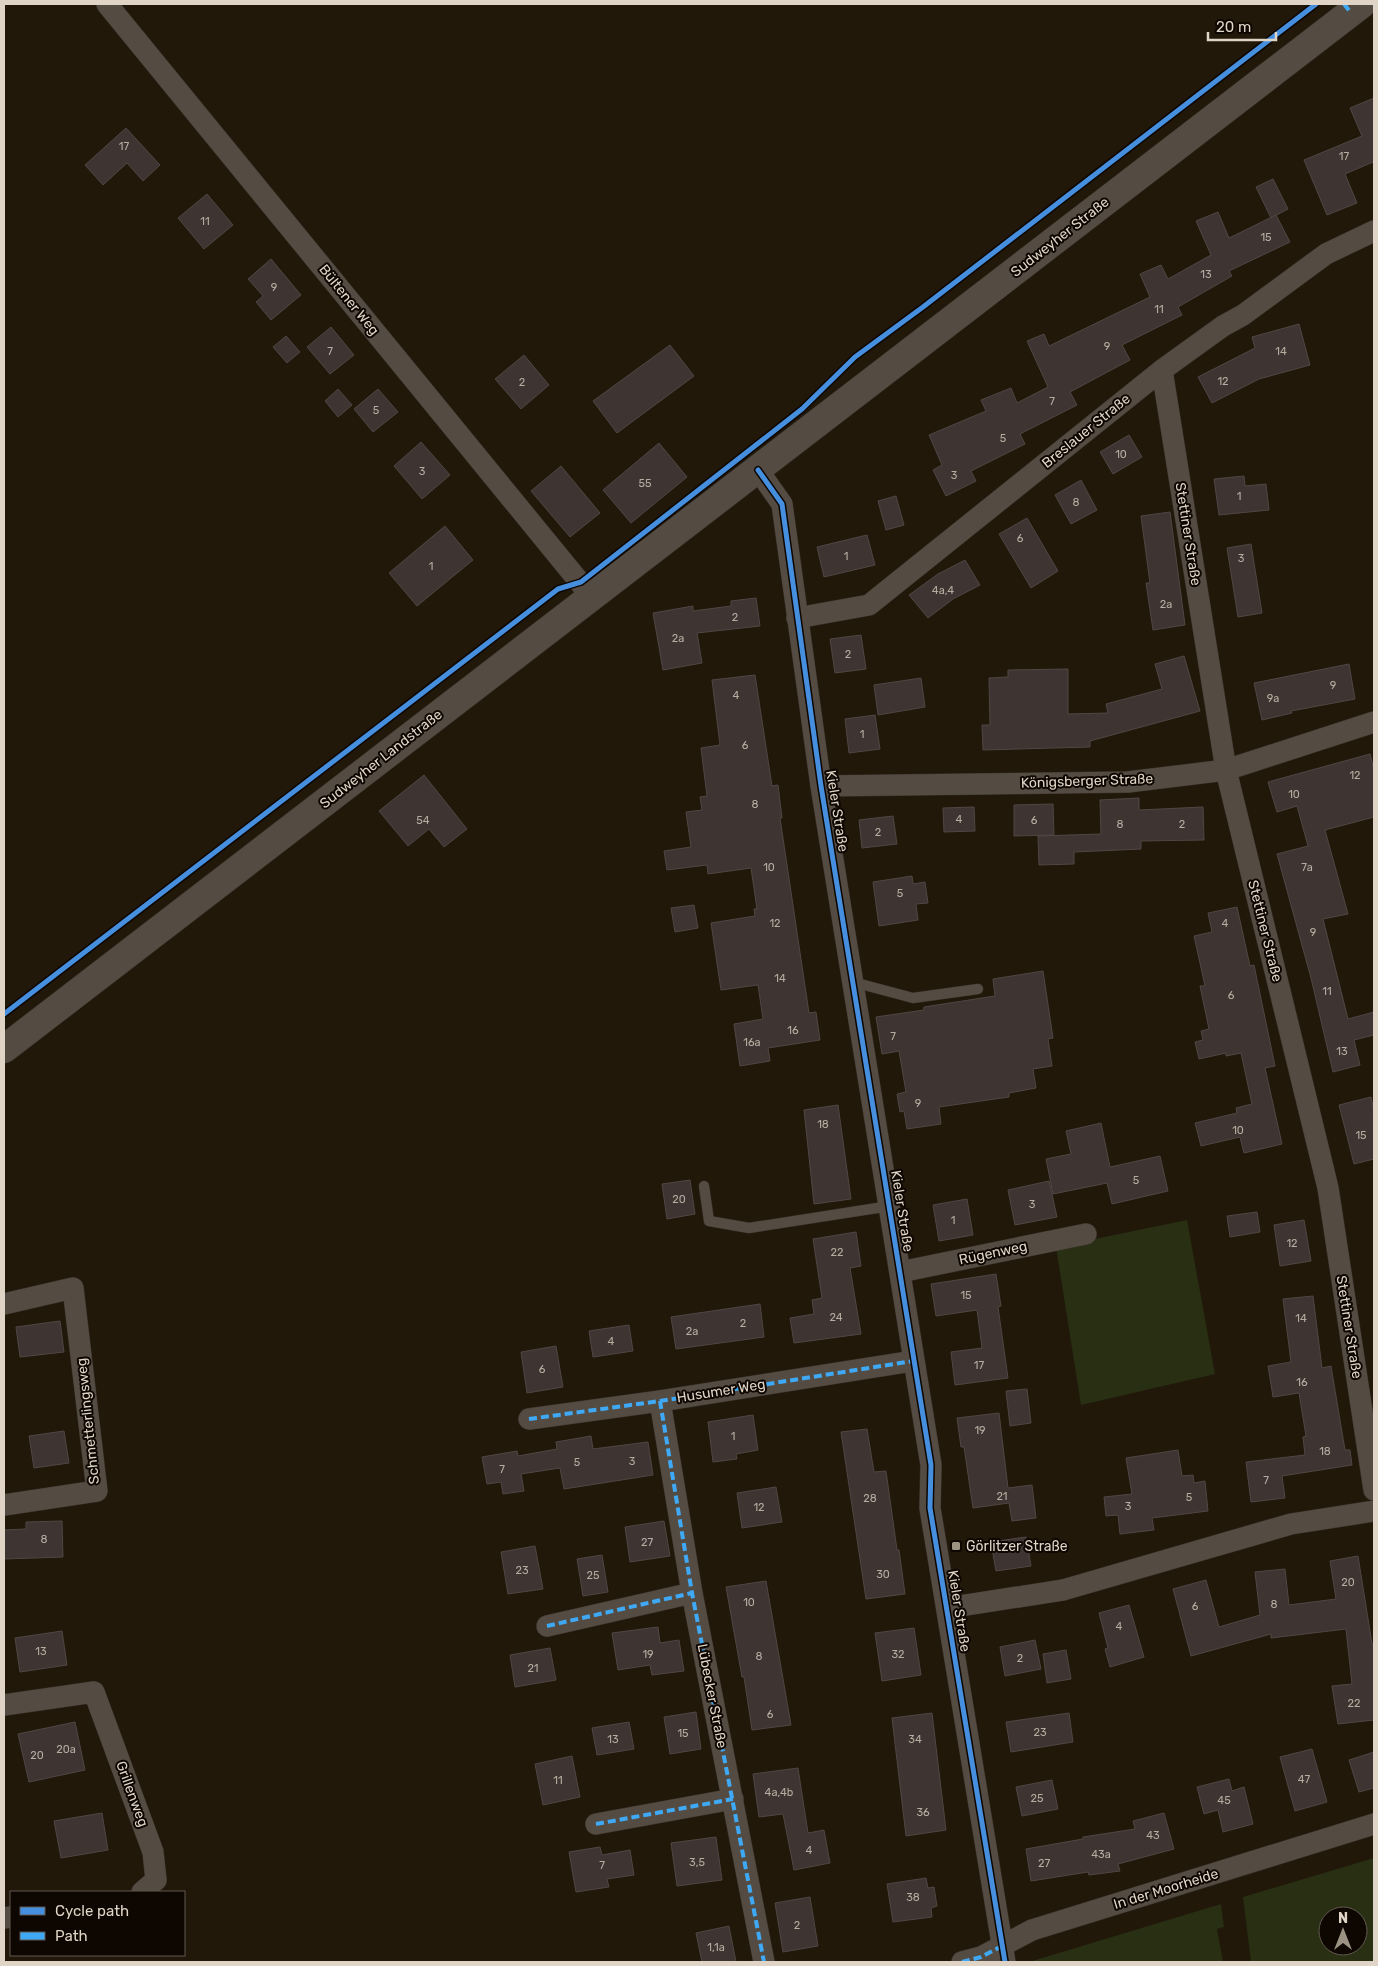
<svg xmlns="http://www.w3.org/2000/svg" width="1378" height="1966" font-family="Rubik,sans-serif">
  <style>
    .green { fill: #282f13; fill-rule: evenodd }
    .building { fill: #3e3532; stroke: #504745 }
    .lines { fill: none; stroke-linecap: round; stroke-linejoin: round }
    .lane-casing { stroke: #39322a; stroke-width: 11 }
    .street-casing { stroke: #39322a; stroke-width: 22 }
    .secondary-casing { stroke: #39322a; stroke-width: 29 }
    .lane { stroke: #544c42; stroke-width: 10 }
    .street { stroke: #544c42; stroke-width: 21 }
    .secondary { stroke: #544c42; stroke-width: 28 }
    .quiet { stroke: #3fa9f5; stroke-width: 4; stroke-dasharray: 8 4; stroke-linecap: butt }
    .cycleway-casing { stroke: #0d0601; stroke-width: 8 }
    .cycleway { stroke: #468fdf; stroke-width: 5 }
    .poi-dot { fill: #9c9284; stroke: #0d0601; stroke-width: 2 }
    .labels { text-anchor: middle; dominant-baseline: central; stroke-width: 4; stroke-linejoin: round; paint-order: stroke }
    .number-label { font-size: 11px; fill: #b7aca0 }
    .street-label { font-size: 14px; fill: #dfd4c5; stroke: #0d0601 }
    .poi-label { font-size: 14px; fill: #dfd4c5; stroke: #0d0601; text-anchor: start }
  </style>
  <rect width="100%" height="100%" fill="#21180a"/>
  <g class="green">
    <path d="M1187,1220l28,154 -134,31 -25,-158z"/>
    <path d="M1374,1858v104h-123l-8,-65zM1328,1916h30v30h-30z"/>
    <path d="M1221,1904l3,23 -7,2 6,33h-194z"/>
  </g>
  <g class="building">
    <path d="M1374,98v68l-1,-4 -28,12 12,29 -30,12 -23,-55 58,-24 -12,-28z"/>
    <path d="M126,128l34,37 -17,16 -16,-18 -24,22 -18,-20z"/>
    <path d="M1273,179l15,30 -17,9 -15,-31z"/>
    <path d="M207,194l26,31 -29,24 -26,-31z"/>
    <path d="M1218,212l11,26 47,-23 14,27 -61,29 3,5 -54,31 4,8 -60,30 8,15 -60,32 7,13 -57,29 5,10 -54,27 5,10 -30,15 -13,-26 9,-5 -13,-30 57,-24 -5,-11 30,-12 6,15 31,-16 -21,-46 17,-7 5,12 101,-49 -10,-23 21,-9 7,14 43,-24 -15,-34z"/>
    <path d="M271,259l30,36 -30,25 -15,-18 7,-6 -15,-17z"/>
    <path d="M1299,324l11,41 -51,14 -47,24 -14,-26 57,-29 -3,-11z"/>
    <path d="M331,327l23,28 -24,19 -23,-27z"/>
    <path d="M286,336l14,16 -13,11 -14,-16z"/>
    <path d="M670,345l24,31 -77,57 -24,-32z"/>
    <path d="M524,355l25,30 -28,24 -26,-30z"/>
    <path d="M338,389l14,16 -14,12 -13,-16z"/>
    <path d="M378,389l20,23 -25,20 -19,-23z"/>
    <path d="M1129,435l13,22 -29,17 -13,-22z"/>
    <path d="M421,442l29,33 -28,24 -28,-33z"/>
    <path d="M659,443l28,34 -56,46 -28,-33z"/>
    <path d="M561,466l39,47 -30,24 -39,-46z"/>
    <path d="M1244,476l1,10 21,-2 3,26 -50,5 -5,-36z"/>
    <path d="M1081,480l16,30 -26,14 -16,-29z"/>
    <path d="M896,496l8,29 -18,5 -8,-29z"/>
    <path d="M1170,512l15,113 -32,5 -7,-47h4l-9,-67z"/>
    <path d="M1027,518l31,53 -27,17 -32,-54z"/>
    <path d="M445,526l28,34 -56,46 -28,-33z"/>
    <path d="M867,535l8,30 -51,12 -7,-30z"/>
    <path d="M1251,544l11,69 -24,4 -11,-69z"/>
    <path d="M965,560l15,25 -27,14 -25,19 -19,-23 29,-21z"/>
    <path d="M756,598l4,28 -63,7 5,30 -39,7 -10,-57 40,-7v5l38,-5v-5z"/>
    <path d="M861,635l5,34 -31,4 -5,-34z"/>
    <path d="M1184,656l16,55 -110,30v6l-107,3 -1,-25h8l-1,-47 19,-1v-7l60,-1v45l40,-1 -2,-9 56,-15 -7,-25z"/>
    <path d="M1349,664l6,35 -64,12 1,2 -30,7 -8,-37z"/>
    <path d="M755,675l17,111 6,-1 4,33h-2l29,195 7,-1 4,28 -52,8 2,13 -30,5 -6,-42 29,-5 -5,-34 -37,5 -10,-67 44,-7 -1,-7h3l-6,-41 -43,6 -1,-9 -40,5 -3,-19 27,-4 -5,-35 16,-2 -2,-13 7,-1 -6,-48 19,-3 -8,-65z"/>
    <path d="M921,678l4,29 -47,8 -4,-30z"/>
    <path d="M875,715l5,34 -31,4 -4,-34z"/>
    <path d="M1370,754l4,16v47l-49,13 23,84 -25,5 25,100 26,-7v23l-20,5 6,25 -27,7 -22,-94 -34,-124 31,-8 -11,-40 -20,6 -9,-30z"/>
    <path d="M424,775l43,54 -23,18 -15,-18 -21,17 -29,-35z"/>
    <path d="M1139,798v12l64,-3 1,33 -63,1v8l-67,3v12l-35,1 -1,-29 63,-2 -1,-34z"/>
    <path d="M1053,804l1,31 -40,1v-31z"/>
    <path d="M974,807l1,24 -31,1 -1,-24z"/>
    <path d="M893,816l4,28 -35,4 -3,-28z"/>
    <path d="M912,876l1,8 12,-2 3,21 -12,1 2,16 -39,6 -6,-44z"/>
    <path d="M694,905l4,23 -23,4 -4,-24z"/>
    <path d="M1237,907l13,59 4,-1 21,101 -10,2 17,76 -38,9 -4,-16 -39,9 -6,-23 42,-10 -1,-5 16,-4 -11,-51 -15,3v-3l-27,6 -4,-17 8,-2 -2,-9 8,-2 -9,-43h5l-11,-50 18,-4 -4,-19z"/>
    <path d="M1043,971l10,67 -5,1 4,27 -19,3 3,19 -27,5v4l-70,10 2,17 -34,5 -3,-18 -4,1 -3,-18 9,-2 -7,-41 -17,3 -6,-37 48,-7v-3l71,-11 -2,-17z"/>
    <path d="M1371,1097l3,14v48l-20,5 -15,-59z"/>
    <path d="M838,1105l13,94 -37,5 -10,-94z"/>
    <path d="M1101,1123l9,44 50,-11 8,35 -56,13 -5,-21 -54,11 -7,-35 25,-5 -5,-23z"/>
    <path d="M690,1180l5,34 -28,5 -5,-35z"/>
    <path d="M1049,1181l8,36 -42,8 -7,-35z"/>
    <path d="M967,1199l6,36 -34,6 -6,-36z"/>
    <path d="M1257,1212l3,20 -30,5 -3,-21z"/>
    <path d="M1304,1220l7,41 -31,5 -6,-41z"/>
    <path d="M856,1232l5,34 -11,2 11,66 -67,9 -4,-25 24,-4 -2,-14 10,-2 -9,-59z"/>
    <path d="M996,1274l5,32 -3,1 10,71 -53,7 -4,-33 31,-4 -5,-38 -41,6 -5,-32z"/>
    <path d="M1313,1296l9,72 9,-2 14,84h5l2,15 -70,11 3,22 -34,4 -5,-40 59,-7 -2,-18 3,-1 -7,-43 -26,4 -5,-31 23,-4 -8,-63z"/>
    <path d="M760,1304l4,33 -88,12 -5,-32z"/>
    <path d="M60,1321l4,31 -44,5 -4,-30z"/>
    <path d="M629,1325l4,26 -40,6 -4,-26z"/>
    <path d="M556,1346l7,41 -36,6 -6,-41z"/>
    <path d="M1027,1389l4,34 -21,3 -4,-35z"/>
    <path d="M999,1413l9,75 24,-3 4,33 -24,3 -3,-18 -36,5 -9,-61h-3l-4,-29z"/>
    <path d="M753,1415l5,35 -22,4 1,5 -24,3 -5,-40z"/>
    <path d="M867,1429l7,43 12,-1 11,79h2l6,44 -39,5 -25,-167z"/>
    <path d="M64,1431l5,32 -35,5 -5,-32z"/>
    <path d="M591,1436l2,13 55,-7 5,33 -89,14 -4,-21 -39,6 3,17 -21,3 -2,-12 -14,2 -5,-27 35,-6 1,5 39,-7 -1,-7z"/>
    <path d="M1178,1450l4,26 11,-1 1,8 11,-2 3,30 -56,7 2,12 -34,4 -2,-19 -12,1 -2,-19 28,-3 -6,-36z"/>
    <path d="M776,1487l6,35 -40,6 -5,-35z"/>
    <path d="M62,1521l1,36 -59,2v-29l22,-1v-7z"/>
    <path d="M664,1521l6,35 -40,6 -5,-35z"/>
    <path d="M1026,1537l5,29 -35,5 -5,-29z"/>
    <path d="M535,1546l8,43 -35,5 -7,-42z"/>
    <path d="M602,1555l6,37 -25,4 -6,-37z"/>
    <path d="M1358,1556l14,88h2v76l-36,4 -6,-38 20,-2 -6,-55 -75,9v-4l-80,22 -18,-67 33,-9 13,47 41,-12 -5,-43 30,-3 4,36 47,-6 -6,-38z"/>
    <path d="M766,1581l25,144 -39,5 -8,-53h-2l-16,-90z"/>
    <path d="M1129,1605l15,52 -34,10 -5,-18 3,-1 -9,-35z"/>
    <path d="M658,1627l2,16 19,-3 5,31 -32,4 -2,-10 -32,5 -6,-37z"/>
    <path d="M914,1628l7,47 -39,6 -7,-48z"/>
    <path d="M62,1631l5,34 -47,7 -5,-34z"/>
    <path d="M1035,1640l6,29 -36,7 -5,-29z"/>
    <path d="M550,1648l6,32 -41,7 -5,-32z"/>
    <path d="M1066,1650l5,29 -24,4 -4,-29z"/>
    <path d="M696,1712l5,37 -31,5 -6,-37z"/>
    <path d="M932,1713l14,117 -40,6 -14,-118z"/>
    <path d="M1069,1713l4,29 -62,10 -5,-30z"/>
    <path d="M75,1722l10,48 -56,12 -11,-48z"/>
    <path d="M629,1722l5,27 -37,6 -5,-27z"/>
    <path d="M1312,1749l15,53 -32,9 -15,-54z"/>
    <path d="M1374,1752v36l-15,4 -10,-32z"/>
    <path d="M572,1756l8,41 -37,8 -8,-41z"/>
    <path d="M798,1768l10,65 16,-3 6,33 -36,7 -11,-56 -24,3 -6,-43z"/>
    <path d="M1229,1779l3,12 12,-4 9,37 -30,8 -5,-22 -14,4 -7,-27z"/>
    <path d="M1052,1780l6,29 -36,7 -6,-29z"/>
    <path d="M102,1813l6,37 -47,8 -7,-37z"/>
    <path d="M1164,1813l10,36 -56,15 2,7 -31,4 -1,-3 -57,9 -5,-32 57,-10v-2l52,-8 -2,-8z"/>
    <path d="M716,1837l6,43 -45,6 -6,-43z"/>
    <path d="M600,1847l2,8 28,-5 4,25 -27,4 2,8 -33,5 -7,-40z"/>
    <path d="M926,1878l2,10 6,-1 3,19 -6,2 1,9 -39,5 -6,-38z"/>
    <path d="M810,1897l8,49 -35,6 -8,-49z"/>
    <path d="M729,1926l7,36h-34l-6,-29z"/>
  </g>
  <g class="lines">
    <defs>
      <g id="lane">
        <path d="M853,982l60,16 65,-9"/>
        <path d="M704,1186l5,35 40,7 141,-22"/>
      </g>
      <g id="street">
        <path d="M107,4l484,592"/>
        <path d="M1162,370l64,400 102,418 46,302"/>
        <path d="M758,470l24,34 39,282 110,679 -1,43 75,454"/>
        <path d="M797,618l72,-13 293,-235 61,-44 20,-11 83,-61 48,-23"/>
        <path d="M821,786l307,-4 98,-12 148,-48"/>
        <path d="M900,1272l186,-38"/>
        <path d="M4,1304l69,-16 24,203 -93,14"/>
        <path d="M660,1401l32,192 72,369"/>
        <path d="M529,1419l131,-18 253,-40"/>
        <path d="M947,1608l116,-18 228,-66 83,-13"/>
        <path d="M547,1626l145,-33"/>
        <path d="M4,1705l90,-13 59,160 3,28 -14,12"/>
        <path d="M596,1824l137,-25"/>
        <path d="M4,1918l7,-1"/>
        <path d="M962,1962l19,-5 51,-27 342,-106"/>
      </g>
      <path id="secondary" d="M4,1049l1358,-1045"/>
    </defs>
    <use href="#lane" class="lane-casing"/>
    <use href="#street" class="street-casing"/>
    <use href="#secondary" class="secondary-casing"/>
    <use href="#lane" class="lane"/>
    <use href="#street" class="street"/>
    <use href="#secondary" class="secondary"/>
    <g class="quiet">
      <path d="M1344,4l7,9"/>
      <path d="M660,1401l32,192 72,369"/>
      <path d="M529,1419l131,-18 253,-40"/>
      <path d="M547,1626l145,-33"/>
      <path d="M596,1824l137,-25"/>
      <path d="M962,1962l19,-5 21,-11"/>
    </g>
    <defs>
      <g id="cycleway">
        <path d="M758,470l24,34 39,282 110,679 -1,43 75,454"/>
        <path d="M4,1014l554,-425 23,-7 221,-173 53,-52 68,-50 393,-303"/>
      </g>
    </defs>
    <use href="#cycleway" class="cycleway-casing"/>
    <use href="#cycleway" class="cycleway"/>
  </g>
  <rect class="poi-dot" x="951" y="1541" width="10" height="10" rx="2.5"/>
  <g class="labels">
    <g class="number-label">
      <text x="124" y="146">17</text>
      <text x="1344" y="156">17</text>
      <text x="205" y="221">11</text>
      <text x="1266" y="237">15</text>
      <text x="1206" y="274">13</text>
      <text x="274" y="287">9</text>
      <text x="1159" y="309">11</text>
      <text x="1107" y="346">9</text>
      <text x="330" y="351">7</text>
      <text x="1281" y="351">14</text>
      <text x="1223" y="381">12</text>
      <text x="522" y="382">2</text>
      <text x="1052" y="401">7</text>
      <text x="376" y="410">5</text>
      <text x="1003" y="438">5</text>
      <text x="1121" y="454">10</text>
      <text x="422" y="471">3</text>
      <text x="954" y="475">3</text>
      <text x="645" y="483">55</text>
      <text x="1239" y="496">1</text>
      <text x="1076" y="502">8</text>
      <text x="1020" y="538">6</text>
      <text x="846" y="556">1</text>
      <text x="1241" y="558">3</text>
      <text x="431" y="566">1</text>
      <text x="943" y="590">4a,4</text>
      <text x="1166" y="604">2a</text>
      <text x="735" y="617">2</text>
      <text x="678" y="638">2a</text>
      <text x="848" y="654">2</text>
      <text x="1333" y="685">9</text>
      <text x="736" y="695">4</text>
      <text x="1273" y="698">9a</text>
      <text x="862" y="734">1</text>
      <text x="745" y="745">6</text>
      <text x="1355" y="775">12</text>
      <text x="1294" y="794">10</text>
      <text x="755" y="804">8</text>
      <text x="959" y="819">4</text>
      <text x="423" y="820">54</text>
      <text x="1034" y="820">6</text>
      <text x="1120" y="824">8</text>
      <text x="1182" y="824">2</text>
      <text x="878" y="832">2</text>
      <text x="769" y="867">10</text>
      <text x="1307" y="867">7a</text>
      <text x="900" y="893">5</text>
      <text x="775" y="923">12</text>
      <text x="1225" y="923">4</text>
      <text x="1313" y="932">9</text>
      <text x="780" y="978">14</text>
      <text x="1327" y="991">11</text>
      <text x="1231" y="995">6</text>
      <text x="793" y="1030">16</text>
      <text x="893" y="1036">7</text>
      <text x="752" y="1042">16a</text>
      <text x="1342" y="1051">13</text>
      <text x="918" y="1103">9</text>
      <text x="823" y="1124">18</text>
      <text x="1238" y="1130">10</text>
      <text x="1361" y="1135">15</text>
      <text x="1136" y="1180">5</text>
      <text x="679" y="1199">20</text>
      <text x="1032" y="1204">3</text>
      <text x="953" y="1220">1</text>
      <text x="1292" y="1243">12</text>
      <text x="837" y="1252">22</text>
      <text x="966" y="1295">15</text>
      <text x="836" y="1317">24</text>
      <text x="1301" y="1318">14</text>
      <text x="743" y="1323">2</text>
      <text x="692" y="1331">2a</text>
      <text x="611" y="1341">4</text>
      <text x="979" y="1365">17</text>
      <text x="542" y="1369">6</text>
      <text x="1302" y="1382">16</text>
      <text x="980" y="1430">19</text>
      <text x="733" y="1436">1</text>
      <text x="1325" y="1451">18</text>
      <text x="632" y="1461">3</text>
      <text x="577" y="1462">5</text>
      <text x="502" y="1469">7</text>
      <text x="1266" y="1480">7</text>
      <text x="1002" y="1496">21</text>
      <text x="1189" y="1497">5</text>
      <text x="870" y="1498">28</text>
      <text x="1128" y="1506">3</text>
      <text x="759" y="1507">12</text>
      <text x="44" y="1539">8</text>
      <text x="647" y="1542">27</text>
      <text x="522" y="1570">23</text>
      <text x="883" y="1574">30</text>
      <text x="593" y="1575">25</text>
      <text x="1348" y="1582">20</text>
      <text x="749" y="1602">10</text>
      <text x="1274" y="1604">8</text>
      <text x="1195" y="1606">6</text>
      <text x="1119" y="1626">4</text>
      <text x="41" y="1651">13</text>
      <text x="648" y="1654">19</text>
      <text x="898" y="1654">32</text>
      <text x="759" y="1656">8</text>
      <text x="1020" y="1658">2</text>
      <text x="533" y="1668">21</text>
      <text x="1354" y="1703">22</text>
      <text x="770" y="1714">6</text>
      <text x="1040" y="1732">23</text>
      <text x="683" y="1733">15</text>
      <text x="613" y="1739">13</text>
      <text x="915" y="1739">34</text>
      <text x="66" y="1749">20a</text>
      <text x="37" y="1755">20</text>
      <text x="1304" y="1779">47</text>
      <text x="558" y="1780">11</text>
      <text x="779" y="1792">4a,4b</text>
      <text x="1037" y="1798">25</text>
      <text x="1224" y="1800">45</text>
      <text x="923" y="1812">36</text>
      <text x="1153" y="1835">43</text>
      <text x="809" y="1850">4</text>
      <text x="1101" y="1854">43a</text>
      <text x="697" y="1862">3,5</text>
      <text x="1044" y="1863">27</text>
      <text x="602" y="1865">7</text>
      <text x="913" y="1897">38</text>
      <text x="797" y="1925">2</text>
      <text x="716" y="1947">1,1a</text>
    </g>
    <g class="street-label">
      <text transform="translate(1060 237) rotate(-38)">Sudweyher Straße</text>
      <text transform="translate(349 300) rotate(51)">Bültener Weg</text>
      <text transform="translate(1086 431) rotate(-39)">Breslauer Straße</text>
      <text transform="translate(1188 534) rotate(81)">Stettiner Straße</text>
      <text transform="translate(381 759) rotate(-38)">Sudweyher Landstraße</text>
      <text transform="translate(1087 781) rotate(-2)">Königsberger Straße</text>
      <text transform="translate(837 811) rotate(81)">Kieler Straße</text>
      <text transform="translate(1265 931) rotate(76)">Stettiner Straße</text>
      <text transform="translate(902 1211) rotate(81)">Kieler Straße</text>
      <text transform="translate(993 1253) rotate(-12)">Rügenweg</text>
      <text transform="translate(1349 1327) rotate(81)">Stettiner Straße</text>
      <text transform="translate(721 1391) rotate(-9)">Husumer Weg</text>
      <text transform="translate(88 1421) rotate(-96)">Schmetterlingsweg</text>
      <text transform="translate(959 1611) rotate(81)">Kieler Straße</text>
      <text transform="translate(712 1696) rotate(79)">Lübecker Straße</text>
      <text transform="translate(132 1794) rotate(70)">Grillenweg</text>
      <text transform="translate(1166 1889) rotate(-17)">In der Moorheide</text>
    </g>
    <g class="poi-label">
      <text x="966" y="1546">Görlitzer Straße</text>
    </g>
  </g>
  <rect width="1378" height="1966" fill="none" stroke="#dfd4c5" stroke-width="10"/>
  <rect x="10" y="1891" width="175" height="65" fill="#0d0601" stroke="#61584f"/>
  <rect x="20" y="1907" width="25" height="8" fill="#468fdf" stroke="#61584f"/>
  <text x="55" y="1916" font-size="15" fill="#dfd4c5">Cycle path</text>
  <rect x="20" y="1932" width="25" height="8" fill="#3fa9f5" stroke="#61584f"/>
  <text x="55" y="1941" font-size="15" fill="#dfd4c5">Path</text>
  <g transform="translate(1343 1931)"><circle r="24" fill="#0d0601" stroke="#61584f"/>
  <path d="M0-4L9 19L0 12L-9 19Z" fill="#9c9284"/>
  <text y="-8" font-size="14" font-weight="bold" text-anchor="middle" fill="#dfd4c5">N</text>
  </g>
  <path d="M1208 32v8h68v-8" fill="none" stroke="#dfd4c5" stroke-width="2.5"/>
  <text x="1216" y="32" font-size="15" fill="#dfd4c5" stroke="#0d0601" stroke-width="4" paint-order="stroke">20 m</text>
</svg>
